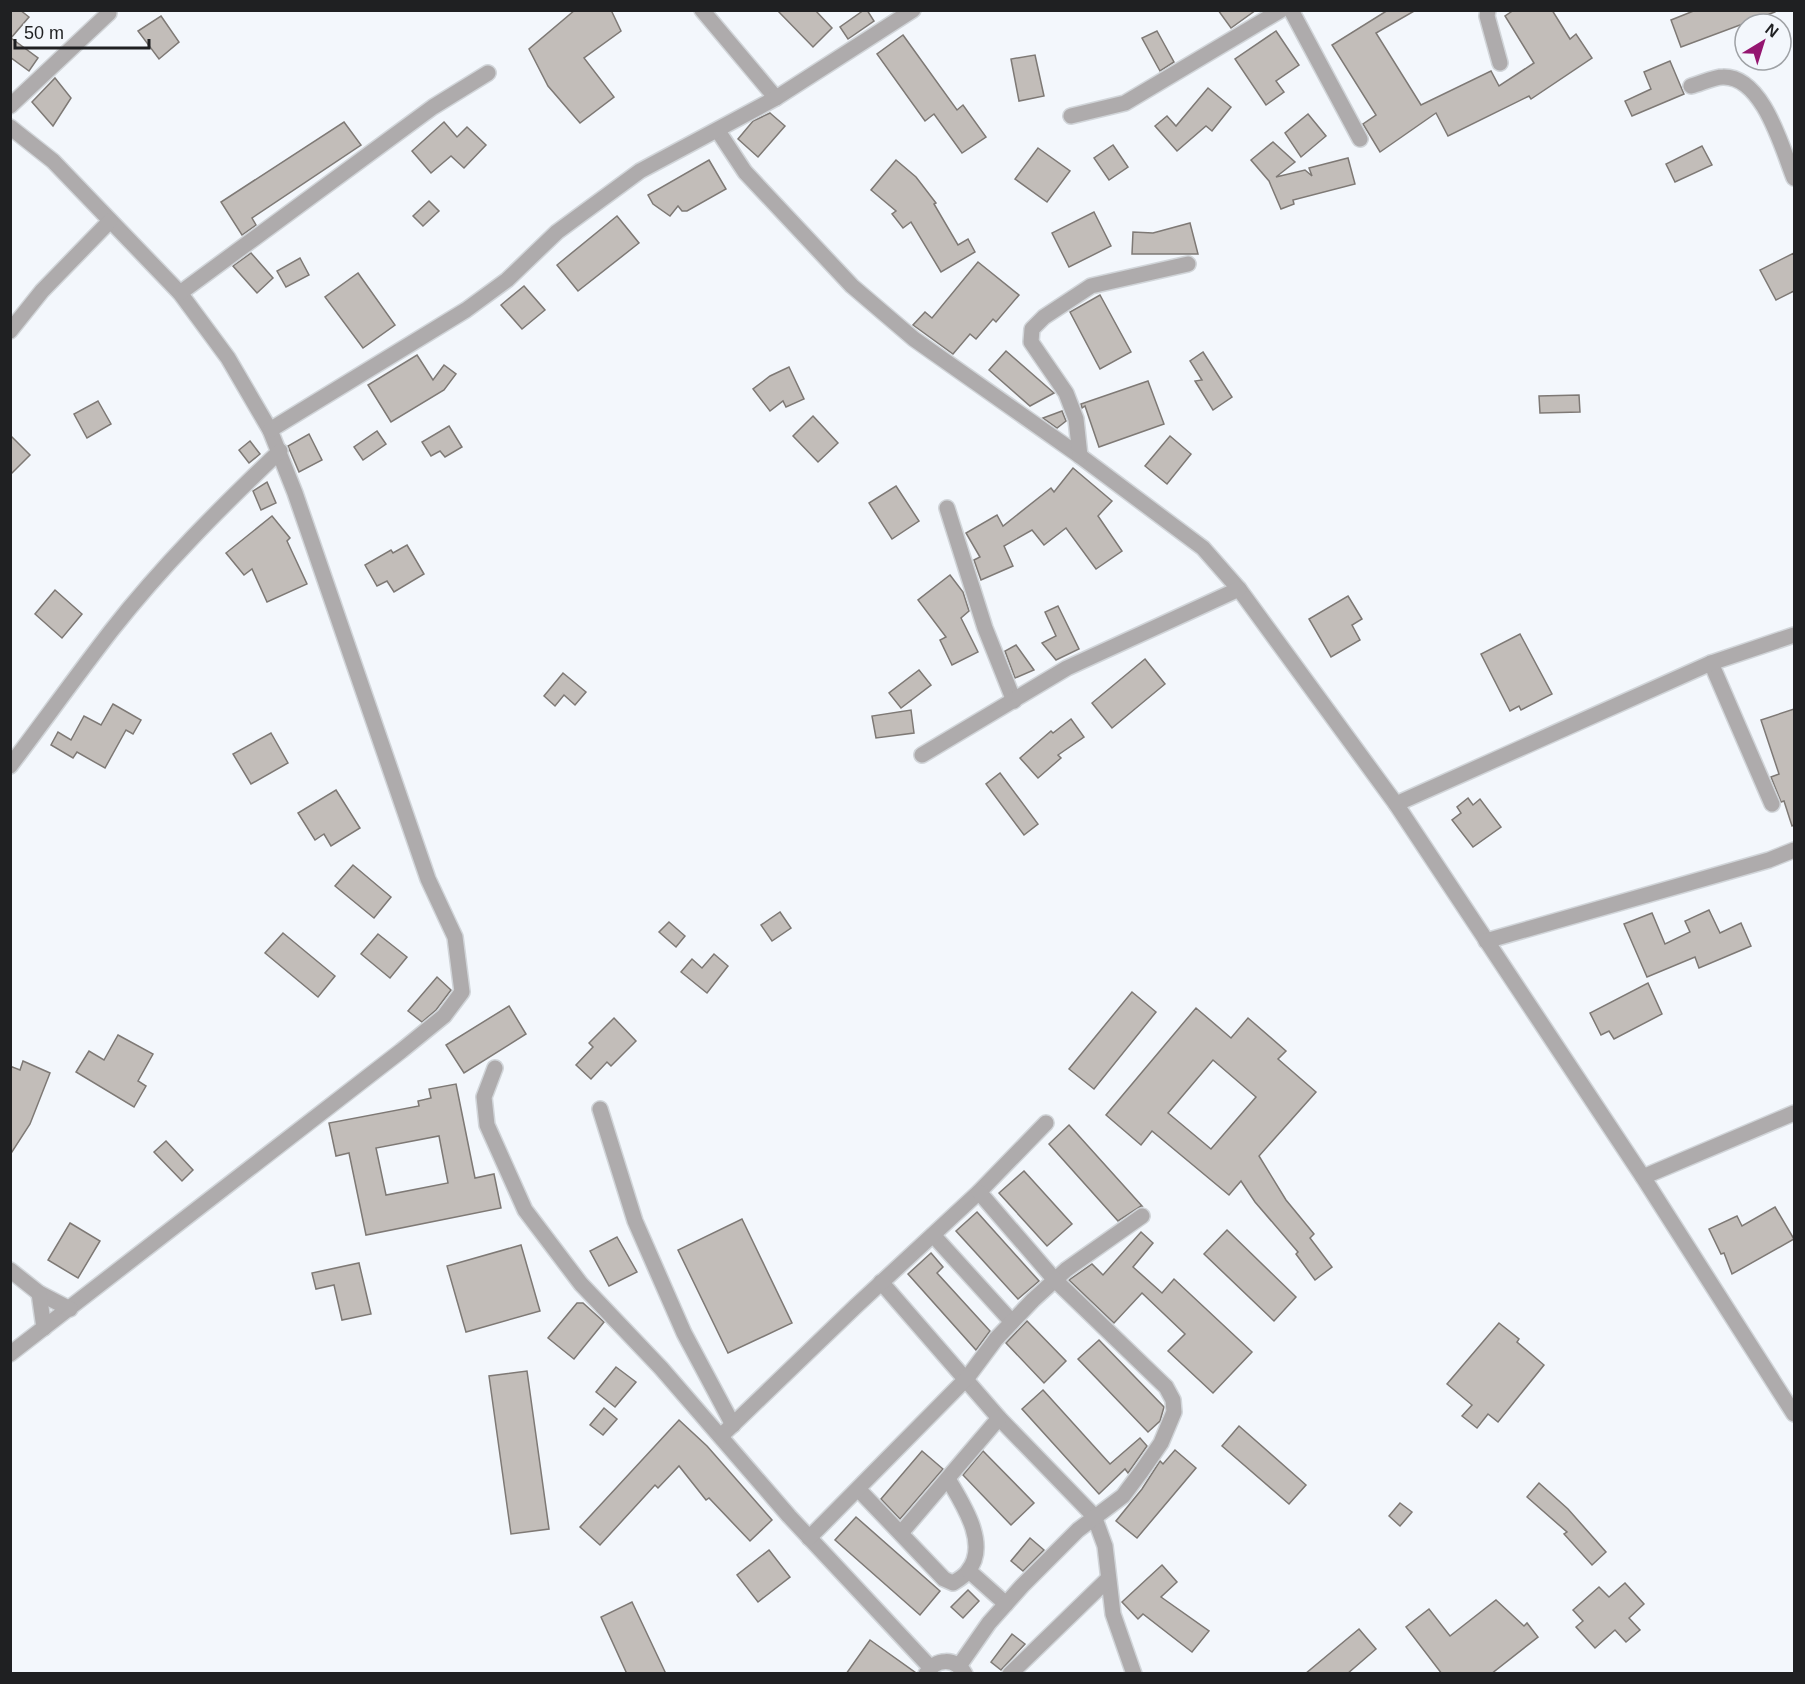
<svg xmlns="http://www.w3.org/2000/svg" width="1805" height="1684" font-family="Arial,sans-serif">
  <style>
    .building { fill: #c2bdb9; stroke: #7e7975; stroke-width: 1.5; fill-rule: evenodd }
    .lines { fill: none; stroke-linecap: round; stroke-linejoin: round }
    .minor-casing { stroke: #d1d5d9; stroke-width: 18 }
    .minor { stroke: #aeabac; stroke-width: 15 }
  </style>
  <rect width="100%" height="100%" fill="#f3f7fc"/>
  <g class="building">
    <path d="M10,10h10l9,7 -18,21 27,20 -9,13 -19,-14z"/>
    <path d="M575,10h36l10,21 -37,27 30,39 -34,26 -32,-37 -19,-37z"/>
    <path d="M777,10h38l17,18 -19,19z"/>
    <path d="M864,10h3l7,11 -26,18 -8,-12z"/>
    <path d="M1218,10h38l-25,18z"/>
    <path d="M1388,10h28l-40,23 45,72 70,-34 8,15 35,-23 -29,-47 9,-6h38l18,29 6,-5 16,24 -61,41 -2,-3 -81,40 -12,-23 -56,39 -17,-28 13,-9 -44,-70z"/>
    <path d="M1696,10h79v2l-94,35 -10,-27z"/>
    <path d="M161,16l18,26 -20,17 -21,-28z"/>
    <path d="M1157,31l17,31 -14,9 -18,-33z"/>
    <path d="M1276,31l23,34 -23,16 8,11 -18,13 -31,-46z"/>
    <path d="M903,35l54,75 6,-5 23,32 -24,16 -28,-39 -9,7 -48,-67z"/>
    <path d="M1035,55l9,41 -25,5 -8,-42z"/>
    <path d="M1670,61l14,33 -52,22 -7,-15 26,-12 -7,-17z"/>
    <path d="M55,78l16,20 -18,28 -21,-24z"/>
    <path d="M1208,88l23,19 -19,24 -6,-5 -29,25 -22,-25 12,-10 9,10z"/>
    <path d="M770,113l15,13 -27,31 -20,-18 15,-18z"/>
    <path d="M1308,114l18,22 -25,21 -16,-24z"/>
    <path d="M344,122l17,23 -109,73 4,7 -14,10 -21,-33z"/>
    <path d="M444,122l13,15 10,-10 19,18 -22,23 -13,-12 -20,17 -19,-22z"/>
    <path d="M1273,142l22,20 -19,15 29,-7 7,6 -3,-8 39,-10 7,26 -62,16 1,4 -13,5 -12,-28 -18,-21z"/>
    <path d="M1113,145l15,22 -19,13 -15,-22z"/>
    <path d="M1702,146l10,19 -37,17 -9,-18z"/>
    <path d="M1038,148l32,23 -23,31 -32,-23z"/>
    <path d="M709,160l17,29 -39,22h-5l-4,-5 -8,10 -17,-12 -5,-9z"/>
    <path d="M896,160l20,17 20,26 -2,1 24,41 10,-6 7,13 -34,20 -30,-50 -8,6 -11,-14 4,-3 -25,-21z"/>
    <path d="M429,201l10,10 -16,15 -10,-10z"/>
    <path d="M1094,212l17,34 -42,21 -17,-34z"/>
    <path d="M617,216l22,27 -61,48 -21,-26z"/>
    <path d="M1190,223l8,31h-66l1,-22 20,1z"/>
    <path d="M251,253l22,25 -16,15 -24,-27z"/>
    <path d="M1794,253v38l-18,9 -16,-30z"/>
    <path d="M300,258l9,17 -23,12 -9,-16z"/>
    <path d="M978,262l41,33 -23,27 -3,-3 -17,20 -6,-5 -17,20 -40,-29 12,-13 7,6z"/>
    <path d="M358,273l37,52 -32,23 -38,-51z"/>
    <path d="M524,286l21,24 -23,19 -21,-24z"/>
    <path d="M1100,295l31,57 -31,17 -30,-57z"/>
    <path d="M1006,351l48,42 -24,13 -41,-36z"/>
    <path d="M1203,352l29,45 -19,13 -18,-29 7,-1 -12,-19z"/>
    <path d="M417,355l16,25 11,-15 12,9 -12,16 -53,32 -23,-37z"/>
    <path d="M789,367l15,32 -18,8 -3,-6 -13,10 -17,-22 17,-13z"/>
    <path d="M1148,381l16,43 -65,23 -14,-41 -3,2 -1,-4z"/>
    <path d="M1579,395l1,17 -40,1 -1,-17z"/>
    <path d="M98,401l13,23 -24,14 -13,-24z"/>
    <path d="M1062,411l4,10 -9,7 -14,-10z"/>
    <path d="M813,416l25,27 -20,19 -25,-26z"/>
    <path d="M449,426l13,21 -17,10 -5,-6 -9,5 -9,-14z"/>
    <path d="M377,431l9,13 -23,16 -9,-13z"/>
    <path d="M309,434l13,26 -23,12 -11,-26z"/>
    <path d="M10,435l20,20 -20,20z"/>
    <path d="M1170,436l21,18 -24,30 -22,-18z"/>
    <path d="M250,441l10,13 -11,9 -10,-13z"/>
    <path d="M1073,468l39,33 -14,15 24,35 -26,18 -30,-41 -22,17 -12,-15 -28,16 9,20 -32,14 -7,-20 6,-3 -14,-24 31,-18 6,11 48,-38 3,4z"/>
    <path d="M267,482l9,21 -15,7 -8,-19z"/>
    <path d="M896,486l23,35 -27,18 -23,-36z"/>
    <path d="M272,516l18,22 -3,3 20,43 -40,18 -15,-33 -8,6 -18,-22z"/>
    <path d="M407,545l17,29 -30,18 -7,-11 -10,5 -12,-21 26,-15 2,3z"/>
    <path d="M950,575l13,17 6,19 -8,7 17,34 -26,13 -12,-25 6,-3 -28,-37z"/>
    <path d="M55,590l27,24 -20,24 -27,-24z"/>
    <path d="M1348,596l14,23 -10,6 8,15 -29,17 -22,-38z"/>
    <path d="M1058,606l21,43 -23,11 -14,-17 14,-7 -11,-24z"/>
    <path d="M1520,634l32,60 -31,16 -2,-4 -9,5 -29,-57z"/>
    <path d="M1016,645l18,25 -19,8 -10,-27z"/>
    <path d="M1145,659l20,25 -53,44 -20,-25z"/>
    <path d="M919,670l12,15 -30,23 -12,-15z"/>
    <path d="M563,673l23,19 -11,13 -11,-10 -9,11 -11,-10z"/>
    <path d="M113,704l28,16 -8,14 -7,-4 -21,38 -28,-16 -4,6 -22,-13 7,-13 13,8 13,-24 17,9z"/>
    <path d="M1794,709v116l-2,1 -8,-25 -3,1 -10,-25 8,-3 -18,-54z"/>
    <path d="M911,710l3,23 -38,5 -4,-22z"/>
    <path d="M1071,719l13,18 -26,18 3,3 -23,20 -18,-20 31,-27 2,2z"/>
    <path d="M271,733l17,30 -37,21 -18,-30z"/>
    <path d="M1000,773l38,51 -14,11 -38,-51z"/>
    <path d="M336,790l24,38 -29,18 -7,-12 -9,6 -17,-27z"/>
    <path d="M1468,798l5,7 7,-6 21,28 -28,20 -21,-27 9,-7 -4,-6z"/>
    <path d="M353,865l38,32 -17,21 -39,-32z"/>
    <path d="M1709,910l11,23 21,-10 10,23 -52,22 -4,-11 -48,20 -23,-53 28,-11 13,31 25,-12 -5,-11z"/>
    <path d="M780,912l11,16 -19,13 -11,-16z"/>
    <path d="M669,922l16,14 -9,11 -17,-15z"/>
    <path d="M283,933l52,43 -17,21 -53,-44z"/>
    <path d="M378,934l29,23 -17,21 -29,-24z"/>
    <path d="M714,954l14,12 -21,27 -26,-21 11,-13 10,9z"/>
    <path d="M437,977l14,13 -15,20 -14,12 -14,-11z"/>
    <path d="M1648,983l14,31 -48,25 -5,-8 -8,4 -11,-22z"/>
    <path d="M1132,992l24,20 -62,77 -25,-20z"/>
    <path d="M509,1006l17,28 -62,39 -18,-28z"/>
    <path d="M1196,1008l35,30 17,-20 38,33 -8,8 38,33 -57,64 27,44 28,34 -4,4 22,29 -17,13 -19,-26 2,-2 -43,-50 -14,-21 -12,14 -77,-64 -11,14 -35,-30zM1213,1060l43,37 -45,52 -43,-36z"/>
    <path d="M614,1018l22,23 -25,25 -4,-4 -16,17 -15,-14 17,-18 -4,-4z"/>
    <path d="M118,1035l35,19 -15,27 8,5 -12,21 -58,-35 13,-21 15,9z"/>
    <path d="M23,1061l27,12 -20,51 -20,31v-89l10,4z"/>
    <path d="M456,1084l19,94 19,-4 7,34 -135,27 -17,-82 -13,3 -7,-33 90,-17 -1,-5 13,-3 -2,-9zM439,1136l9,47 -62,12 -10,-47z"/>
    <path d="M1069,1125l73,81h-1l-23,15 -69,-77z"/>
    <path d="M166,1141l27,29 -11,11 -28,-29z"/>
    <path d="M1024,1171l48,53 -25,22 -48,-53z"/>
    <path d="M1775,1207l19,32 -62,35 -8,-21 -3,1 -12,-25 28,-13 5,10z"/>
    <path d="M977,1212l62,69 -21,18 -62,-68z"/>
    <path d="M742,1219l50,104 -64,30 -50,-103z"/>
    <path d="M70,1223l30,18 -22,37 -30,-18z"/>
    <path d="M1227,1230l69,67 -22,24 -70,-67z"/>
    <path d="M1141,1232l12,11 -20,24 29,26 12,-14 78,73 -39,41 -45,-42 17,-17 -43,-41 -28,30 -45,-43 23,-16 11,11z"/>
    <path d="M617,1237l20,35 -28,14 -19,-35z"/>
    <path d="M521,1245l19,66 -74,21 -19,-66z"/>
    <path d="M931,1253l12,14 -6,6 53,58 -14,19 -68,-76z"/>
    <path d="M359,1263l12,51 -29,6 -8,-35 -18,4 -4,-16z"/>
    <path d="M577,1303h6l21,19 -30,37 -26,-21z"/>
    <path d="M1027,1321l39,40 -22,22 -38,-40z"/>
    <path d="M1499,1323l20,16 -2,3 27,23 -46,57 -10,-8 -11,14 -15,-12 10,-11 -25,-21z"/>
    <path d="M1099,1340l65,67 -4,14 -12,11 -70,-73z"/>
    <path d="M616,1367l20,15 -21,25 -19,-15z"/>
    <path d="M527,1371l22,158 -38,5 -22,-158z"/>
    <path d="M1043,1390l67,74 30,-26 7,8 -19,27 -3,-4 -26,25 -77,-85z"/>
    <path d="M604,1408l13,11 -14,16 -13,-10z"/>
    <path d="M679,1420l28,26 65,74 -22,21 -41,-43 -3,2 -27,-34 -21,22 -3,-3 -55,60 -20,-18z"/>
    <path d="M1239,1426l67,59 -17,19 -67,-58z"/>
    <path d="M1175,1450l21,18 -59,70 -21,-17 26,-32 18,-28 3,3z"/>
    <path d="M922,1451l21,18 -43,50 -19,-20z"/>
    <path d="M983,1451l51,52 -23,22 -48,-50z"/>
    <path d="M1539,1483l29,26 38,43 -14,13 -28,-31 3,-2 -40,-35z"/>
    <path d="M1400,1503l12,9 -12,14 -11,-10z"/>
    <path d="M856,1517l84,74 -20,24 -85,-75z"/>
    <path d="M1030,1538l14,12 -21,21 -12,-10z"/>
    <path d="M769,1550l21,27 -32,25 -21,-27z"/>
    <path d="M1162,1565l15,17 -16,15 48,34 -17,21 -49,-38 -5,5 -16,-17z"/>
    <path d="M1625,1583l19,21 -15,14 11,12 -14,12 -11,-12 -20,18 -19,-21 7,-6 -10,-11 26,-23 10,10z"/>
    <path d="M968,1590l11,11 -16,17 -12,-11z"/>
    <path d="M1496,1600l28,26 3,-3 11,14 -47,37h-49l-36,-47 23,-18 21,27z"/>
    <path d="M632,1602l34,72h-39l-26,-57z"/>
    <path d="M1359,1629l17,20 -29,25h-42z"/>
    <path d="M1012,1634l13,10 -24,26 -10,-8z"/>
    <path d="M870,1640l46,33v1h-70z"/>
  </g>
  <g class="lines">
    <defs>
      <g id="minor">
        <path d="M702,10l74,88"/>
        <path d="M1291,10l69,129"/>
        <path d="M1488,10l-1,6 13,47"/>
        <path d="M1691,86c9,-2 22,-9 32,-9 40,-1 59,71 71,101"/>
        <path d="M10,106l99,-93"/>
        <path d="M1071,116l54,-13 156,-93"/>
        <path d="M10,127l43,34 127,132 48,65 42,72 25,63 133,386 27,58 7,55 -18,24 -43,35 -391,303"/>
        <path d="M718,131l27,41 107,114 62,53 166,117 123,92 36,41 157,215 247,373 151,237"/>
        <path d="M180,293l253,-186 55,-34"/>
        <path d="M10,331l32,-40 68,-70"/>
        <path d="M270,430l196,-120 41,-30 50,-48 83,-61 136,-73 137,-88"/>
        <path d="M1080,456l-4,-37 -10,-26 -35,-51 1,-13 12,-12 47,-31 97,-22"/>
        <path d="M947,508l38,120 29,73"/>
        <path d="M1711,663l61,141"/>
        <path d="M922,755l145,-87 172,-79"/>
        <path d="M10,766c34,-45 67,-91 101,-135 51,-65 109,-123 169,-180"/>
        <path d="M1396,804l315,-141 83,-28"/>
        <path d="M1486,941l283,-81 25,-10"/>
        <path d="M495,1068l-11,29 3,28 38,85 56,74 80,84 128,148 141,151"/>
        <path d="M600,1109l35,112 49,112 49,92"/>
        <path d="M1643,1177l151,-64"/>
        <path d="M933,1235l79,87"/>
        <path d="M10,1270l29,23 31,16"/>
        <path d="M881,1282l118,136 95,98 11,30 8,68 21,60"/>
        <path d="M39,1293l5,35"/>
        <path d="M721,1436l135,-130 123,-114 67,-69"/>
        <path d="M859,1490l85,89 9,4c5,-3 12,-7 15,-12 22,-27 -6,-68 -20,-92"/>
        <path d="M901,1533l98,-115"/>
        <path d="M809,1538l158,-160 29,-39 37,-39 34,-31 75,-53"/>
        <path d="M969,1571l37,33"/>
        <path d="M959,1666l30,-43 33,-37 56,-56 45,-34 18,-24 20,-29 13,-31 -1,-12 -7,-13 -111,-107 -76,-88"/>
        <path d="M926,1674c10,-16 29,-17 39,0"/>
        <path d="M1010,1674l98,-95"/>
      </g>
    </defs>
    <use href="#minor" class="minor-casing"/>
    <use href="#minor" class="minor"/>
  </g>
  <rect width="1805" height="1684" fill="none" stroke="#1f2022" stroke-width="24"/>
  <g transform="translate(1763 42) rotate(38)"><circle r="28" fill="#f3f7fc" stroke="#9ea1a5" stroke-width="1.5"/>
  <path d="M0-4.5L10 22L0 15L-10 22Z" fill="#941670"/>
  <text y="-9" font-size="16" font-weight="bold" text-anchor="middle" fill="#1f2022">N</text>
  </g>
  <path d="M15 39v9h134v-9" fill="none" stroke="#1f2022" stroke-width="3"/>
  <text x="24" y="39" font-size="18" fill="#1f2022" stroke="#f3f7fc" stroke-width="4.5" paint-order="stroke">50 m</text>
</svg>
